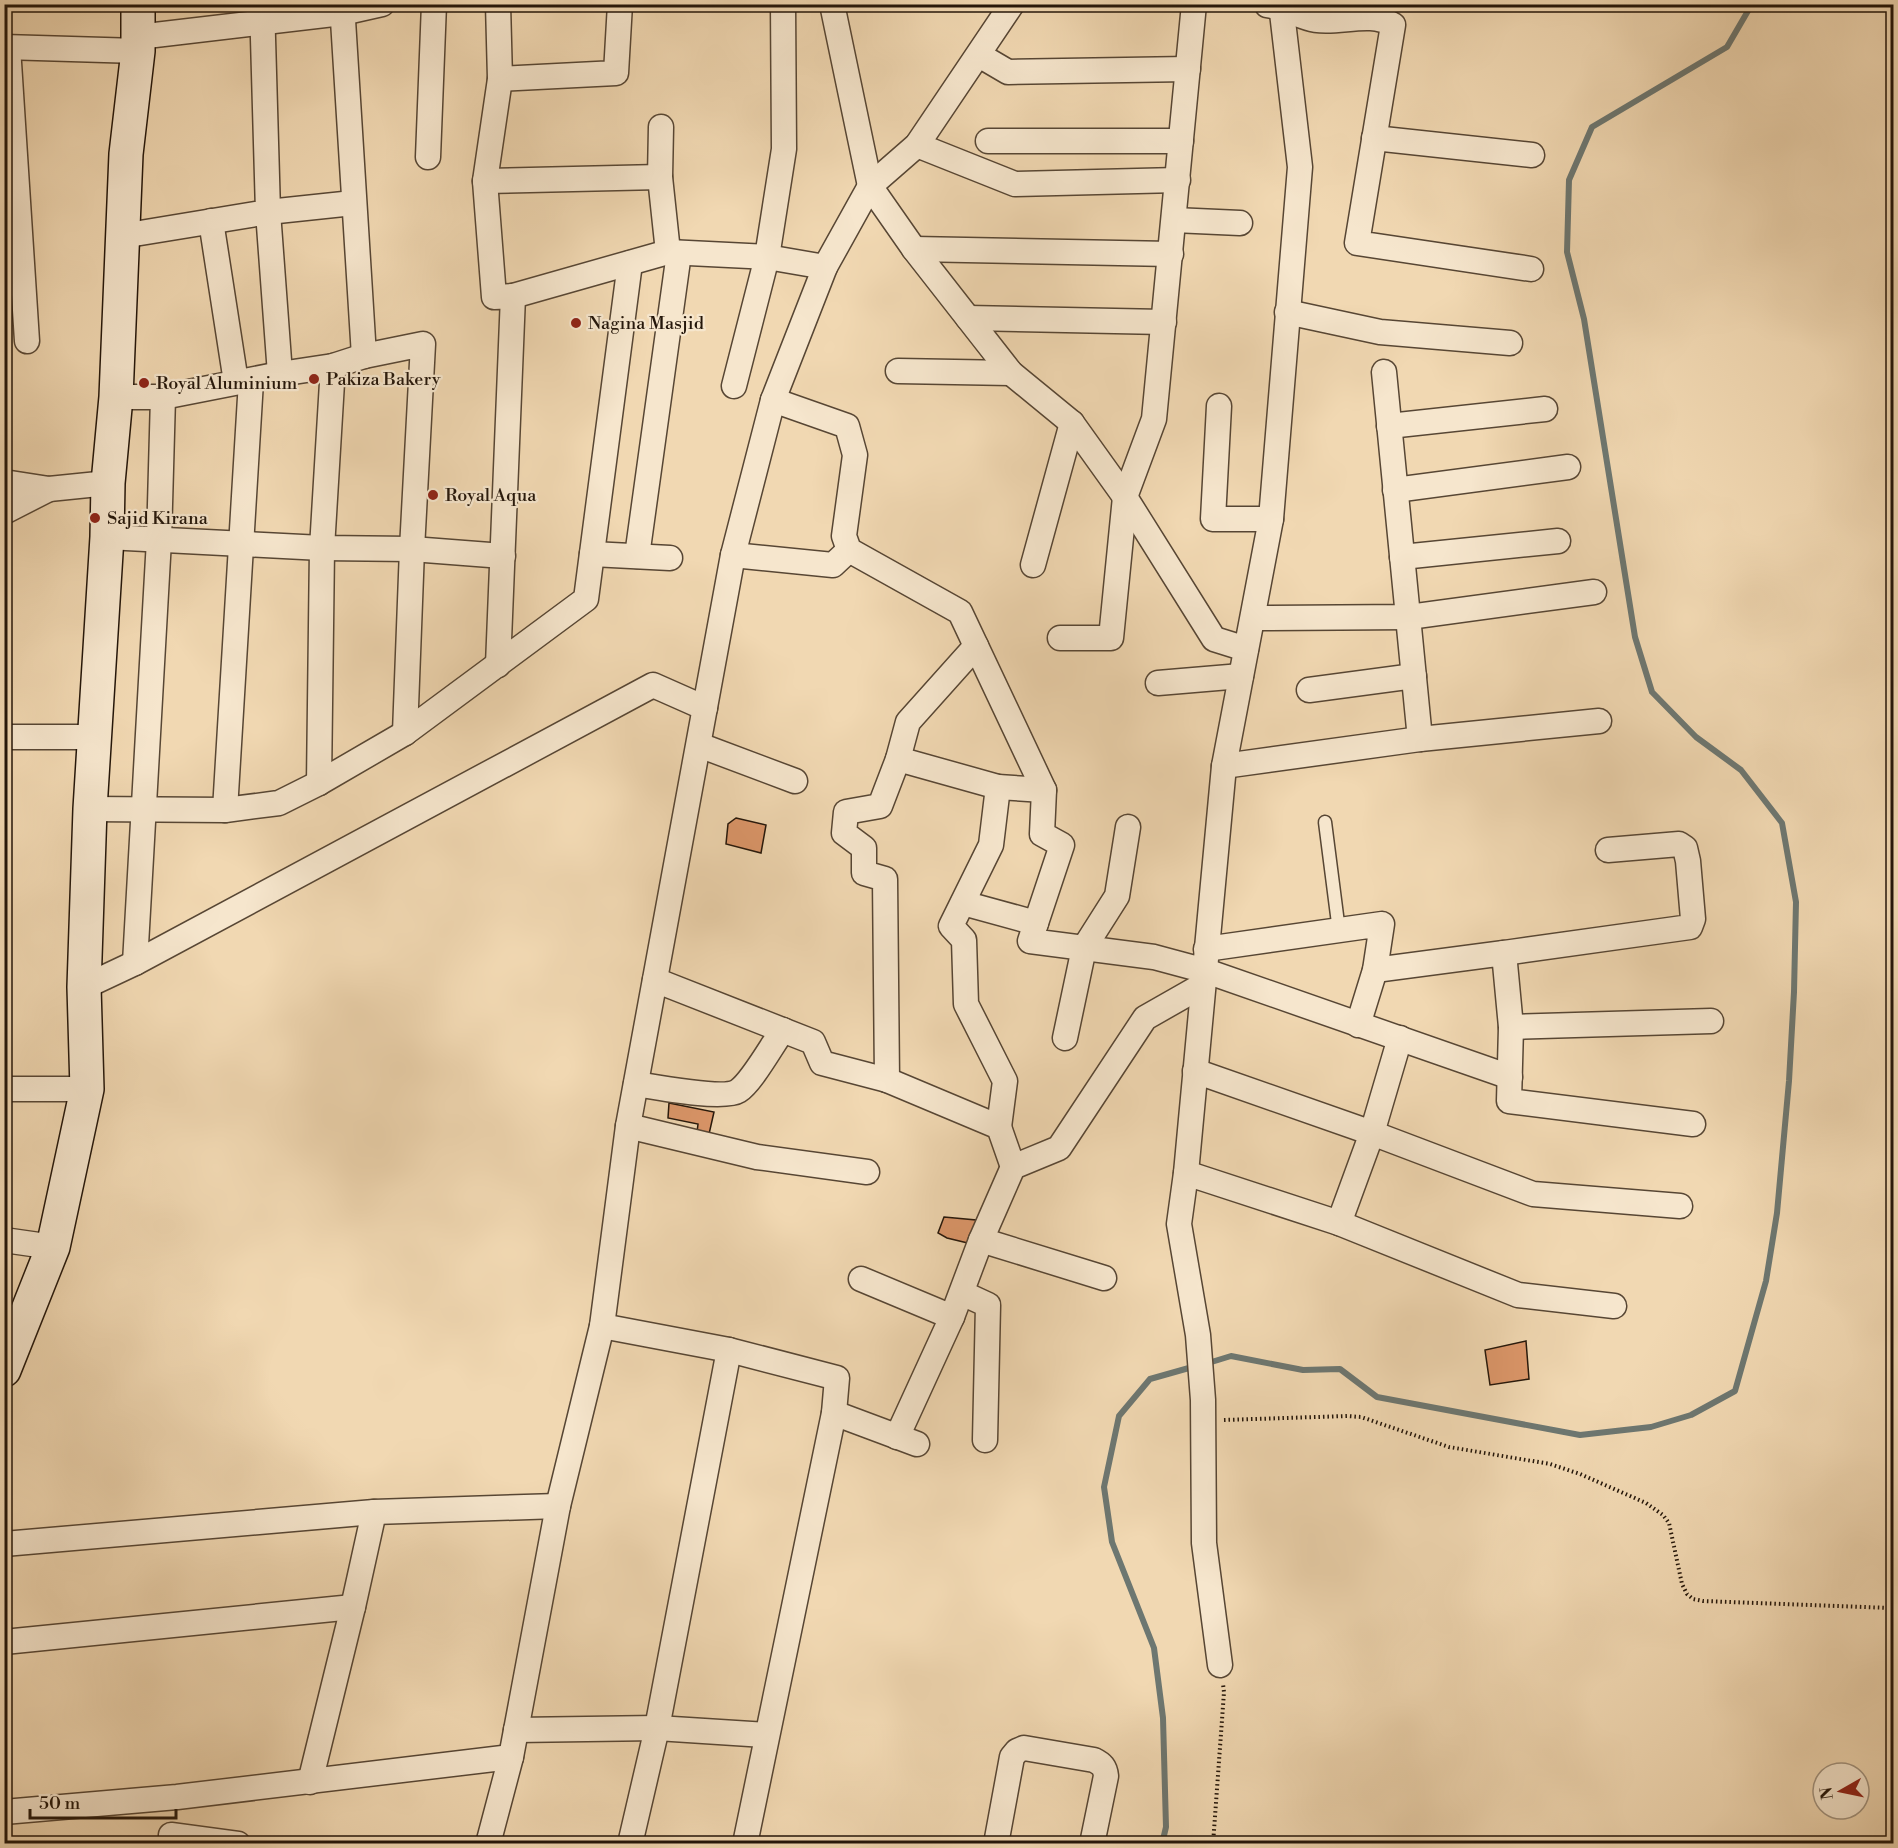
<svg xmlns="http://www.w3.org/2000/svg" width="1898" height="1848" font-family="'Libre Bodoni',serif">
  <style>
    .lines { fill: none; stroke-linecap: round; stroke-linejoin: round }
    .stream { stroke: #6d7771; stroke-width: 6 }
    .building { fill: #dd976a; stroke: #24160a; stroke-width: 1.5 }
    .lane-casing { stroke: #574634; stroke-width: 15 }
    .street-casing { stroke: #574634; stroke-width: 27 }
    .secondary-casing { stroke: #24160a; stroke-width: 36 }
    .path { stroke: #24160a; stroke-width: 4; stroke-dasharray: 1.5 3; stroke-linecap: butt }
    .lane { stroke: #f6e6cd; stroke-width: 12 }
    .street { stroke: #f6e6cd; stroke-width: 24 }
    .secondary { stroke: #f6e6cd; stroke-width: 33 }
    .poi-dot { fill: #8f2418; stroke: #f6e6cd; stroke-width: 2 }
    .labels { text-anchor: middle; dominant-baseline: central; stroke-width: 4.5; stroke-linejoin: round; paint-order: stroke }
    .poi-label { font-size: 18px; fill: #24160a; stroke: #f6e6cd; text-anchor: start }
  </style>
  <rect width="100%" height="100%" fill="#f1d8b2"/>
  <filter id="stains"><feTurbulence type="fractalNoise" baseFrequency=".00333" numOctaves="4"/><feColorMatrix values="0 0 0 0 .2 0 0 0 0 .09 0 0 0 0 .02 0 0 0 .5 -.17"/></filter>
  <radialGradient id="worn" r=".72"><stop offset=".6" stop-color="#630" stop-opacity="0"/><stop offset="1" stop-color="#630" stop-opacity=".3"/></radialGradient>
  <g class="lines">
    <g class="stream">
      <path d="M1205,1364l26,-8 72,14 37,-1 37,28 203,38 71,-8 40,-12 44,-24 31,-110 11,-68 12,-132 5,-89 2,-90 -14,-79 -41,-53 -45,-33 -44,-45 -17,-55 -51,-318 -17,-67 2,-72 23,-53 135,-80 25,-43"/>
      <path d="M1162,1844l4,-17 -3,-109 -9,-70 -42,-106 -8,-55 15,-71 31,-37 46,-13"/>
    </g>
  </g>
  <g class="building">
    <path d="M736,818l30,7 -5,28 -35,-9 2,-20z"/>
    <path d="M669,1103l45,9 -7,31 -11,-2 2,-17 -30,-6z"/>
    <path d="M944,1217l32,3v25l-29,-7 -9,-5z"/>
    <path d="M1526,1341l3,38 -39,6 -5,-35z"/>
  </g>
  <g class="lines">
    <defs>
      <path id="lane" d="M1325,822l14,109"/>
      <g id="street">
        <path d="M262,4l6,208 12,162"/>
        <path d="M342,4l22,352"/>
        <path d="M498,4l2,75 -15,102 9,116 19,-1 -15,369"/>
        <path d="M832,4l38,182 44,63 97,124 61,50 53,74 89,142 32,10"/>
        <path d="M1267,5c18,2 32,12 49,15 25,4 55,-10 77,5l-36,218 174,26"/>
        <path d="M138,37l204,-24 40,-9"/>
        <path d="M4,47l134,4"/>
        <path d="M8,47l19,294"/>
        <path d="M979,55l29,17 180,-3"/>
        <path d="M500,79l116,-6 4,-69"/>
        <path d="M661,127l-1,50 8,75"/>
        <path d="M1374,138l158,17"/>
        <path d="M988,141h193"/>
        <path d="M917,145l98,39 163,-4"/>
        <path d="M428,157l6,-153"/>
        <path d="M485,181l175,-4"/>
        <path d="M1174,220l66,3"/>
        <path d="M211,221l25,161"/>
        <path d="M122,236l146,-24 85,-9"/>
        <path d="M914,249l257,5"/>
        <path d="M513,296l155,-44 99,5 58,10"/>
        <path d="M1287,312l93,20 130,11"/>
        <path d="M968,318l196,4"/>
        <path d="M898,371l113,2"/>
        <path d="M1384,372l36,367"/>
        <path d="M734,386l33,-129 17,-108 -1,-145"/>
        <path d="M116,397h47l117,-23 53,-8 31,-10 59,-12 -11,205 -7,184"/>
        <path d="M773,400l74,26 8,29 -11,81 5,14 111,62 84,178 -2,44 20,11 -32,96 124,16 52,14 304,106"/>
        <path d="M1219,406l-6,113h58"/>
        <path d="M1389,426l156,-17"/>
        <path d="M4,482l45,7 59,-6"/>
        <path d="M1395,490l173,-23"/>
        <path d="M4,512l45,-23"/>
        <path d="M107,537l215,11 90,1 91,7"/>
        <path d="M592,554l78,4"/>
        <path d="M733,555l100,10 16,-15"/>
        <path d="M637,556l42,-303"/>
        <path d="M1402,557l156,-16"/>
        <path d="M1033,565l39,-142"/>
        <path d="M1254,618l155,-1 185,-25"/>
        <path d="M1060,638h51l14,-141 29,-78 40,-415"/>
        <path d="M1158,683l83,-7"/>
        <path d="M1309,690l105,-14"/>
        <path d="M4,737h90"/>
        <path d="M699,745l96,36"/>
        <path d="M898,759l100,28 46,3"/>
        <path d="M1224,766l196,-27 179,-18"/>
        <path d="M319,783l3,-235 11,-182"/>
        <path d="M998,787l-7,58 -40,81 13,14 2,64 39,77 -6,46"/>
        <path d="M90,809l135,1 54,-7 40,-20 86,-50 181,-134 44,-336"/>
        <path d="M225,810l26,-429"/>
        <path d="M963,903l73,20"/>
        <path d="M1206,949l176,-25 -7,46 -17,55"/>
        <path d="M1504,953l186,-26 3,-8 -5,-58 -3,-13 -6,-4 -71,6"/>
        <path d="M135,963l24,-423 4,-143"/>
        <path d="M1375,970l129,-17 7,74 -2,74 184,23"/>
        <path d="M655,980l158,62 9,21 65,17 112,47 14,40"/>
        <path d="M84,987l51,-24 518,-278 52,23"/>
        <path d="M1511,1027l200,-6"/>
        <path d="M1065,1038l19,-90 33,-52 11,-69"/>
        <path d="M1195,1071l177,62 161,61 147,12"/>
        <path d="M887,1080l-2,-201 -21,-6v-25l-20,-15 2,-21 34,-6 18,-47 10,-37 68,-76"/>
        <path d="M636,1084c19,3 88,16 102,7 14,-9 34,-46 45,-61"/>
        <path d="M4,1089h83"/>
        <path d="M628,1126l129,31 110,15"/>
        <path d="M1186,1173l153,50 179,72 96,11"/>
        <path d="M1339,1223l33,-90 28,-95"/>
        <path d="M4,1240l49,7"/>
        <path d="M981,1240l123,38"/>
        <path d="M861,1279l91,38"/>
        <path d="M962,1293l26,12 -3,135"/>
        <path d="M602,1326l127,24 108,28 -3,35 -89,431"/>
        <path d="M834,1413l83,31"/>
        <path d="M897,1437l55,-120 29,-77 32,-73 46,-19 86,-130 58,-33"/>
        <path d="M4,1544l370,-32 184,-6"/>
        <path d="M4,1642l349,-35"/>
        <path d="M1220,1665l-16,-122 -1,-143 -5,-65 -19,-111 7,-51 38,-407 47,-247 29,-352 -19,-163"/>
        <path d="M516,1730l141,-2 109,7"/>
        <path d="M310,1782l43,-175 21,-95"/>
        <path d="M4,1812l173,-15 334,-40"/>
        <path d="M171,1835l67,9"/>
        <path d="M488,1844l23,-87 47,-251 44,-180 26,-200 105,-571 40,-155 52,-133 45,-81 47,-41 95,-141"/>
        <path d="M630,1844l27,-116 72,-378"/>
        <path d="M996,1844l16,-87 5,-6 7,-3 70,12c8,4 11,7 12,16l-14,68"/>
      </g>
      <path id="secondary" d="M4,1370l49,-123 34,-158 -3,-102 6,-178 17,-272 1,-54 8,-86 10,-243 12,-103v-47"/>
    </defs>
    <use href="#lane" class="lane-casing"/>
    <use href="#street" class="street-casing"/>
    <use href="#secondary" class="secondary-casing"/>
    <g class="path">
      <path d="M1224,1420l123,-4 14,1 88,30 101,17 30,10 66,29 17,12 6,8 13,61 5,10 6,5 10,2 187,7"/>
      <path d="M1213,1844l11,-152 -1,-8"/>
    </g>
    <use href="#lane" class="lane"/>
    <use href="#street" class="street"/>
    <use href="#secondary" class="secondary"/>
  </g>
  <g class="poi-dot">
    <circle cx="576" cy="323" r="6"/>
    <circle cx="314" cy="379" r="6"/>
    <circle cx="144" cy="383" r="6"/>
    <circle cx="433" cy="495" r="6"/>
    <circle cx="95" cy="518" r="6"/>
  </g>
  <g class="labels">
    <g class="poi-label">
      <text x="588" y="323">Nagina Masjid</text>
      <text x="326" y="379">Pakiza Bakery</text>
      <text x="156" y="383">Royal Aluminium</text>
      <text x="445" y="495">Royal Aqua</text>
      <text x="107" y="518">Sajid Kirana</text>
    </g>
  </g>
  <rect width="1898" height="1848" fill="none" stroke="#f1d8b2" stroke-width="24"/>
  <rect x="6" y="6" width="1886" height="1836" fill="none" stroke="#24160a" stroke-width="3"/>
  <rect x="12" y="12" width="1874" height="1824" fill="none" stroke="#24160a" stroke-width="1.5"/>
  <g transform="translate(1841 1791) rotate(261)"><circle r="28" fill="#f6e6cd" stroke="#a2937f" stroke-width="1.5"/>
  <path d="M0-4.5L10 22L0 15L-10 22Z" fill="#8f2418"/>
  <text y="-9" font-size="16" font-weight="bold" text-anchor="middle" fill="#24160a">N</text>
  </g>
  <path d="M30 1809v9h146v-9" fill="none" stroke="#24160a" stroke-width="3"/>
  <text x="39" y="1809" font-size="18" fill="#24160a" stroke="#f6e6cd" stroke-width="4.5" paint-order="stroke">50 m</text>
  <rect width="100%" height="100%" filter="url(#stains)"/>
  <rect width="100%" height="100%" fill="url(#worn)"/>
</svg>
